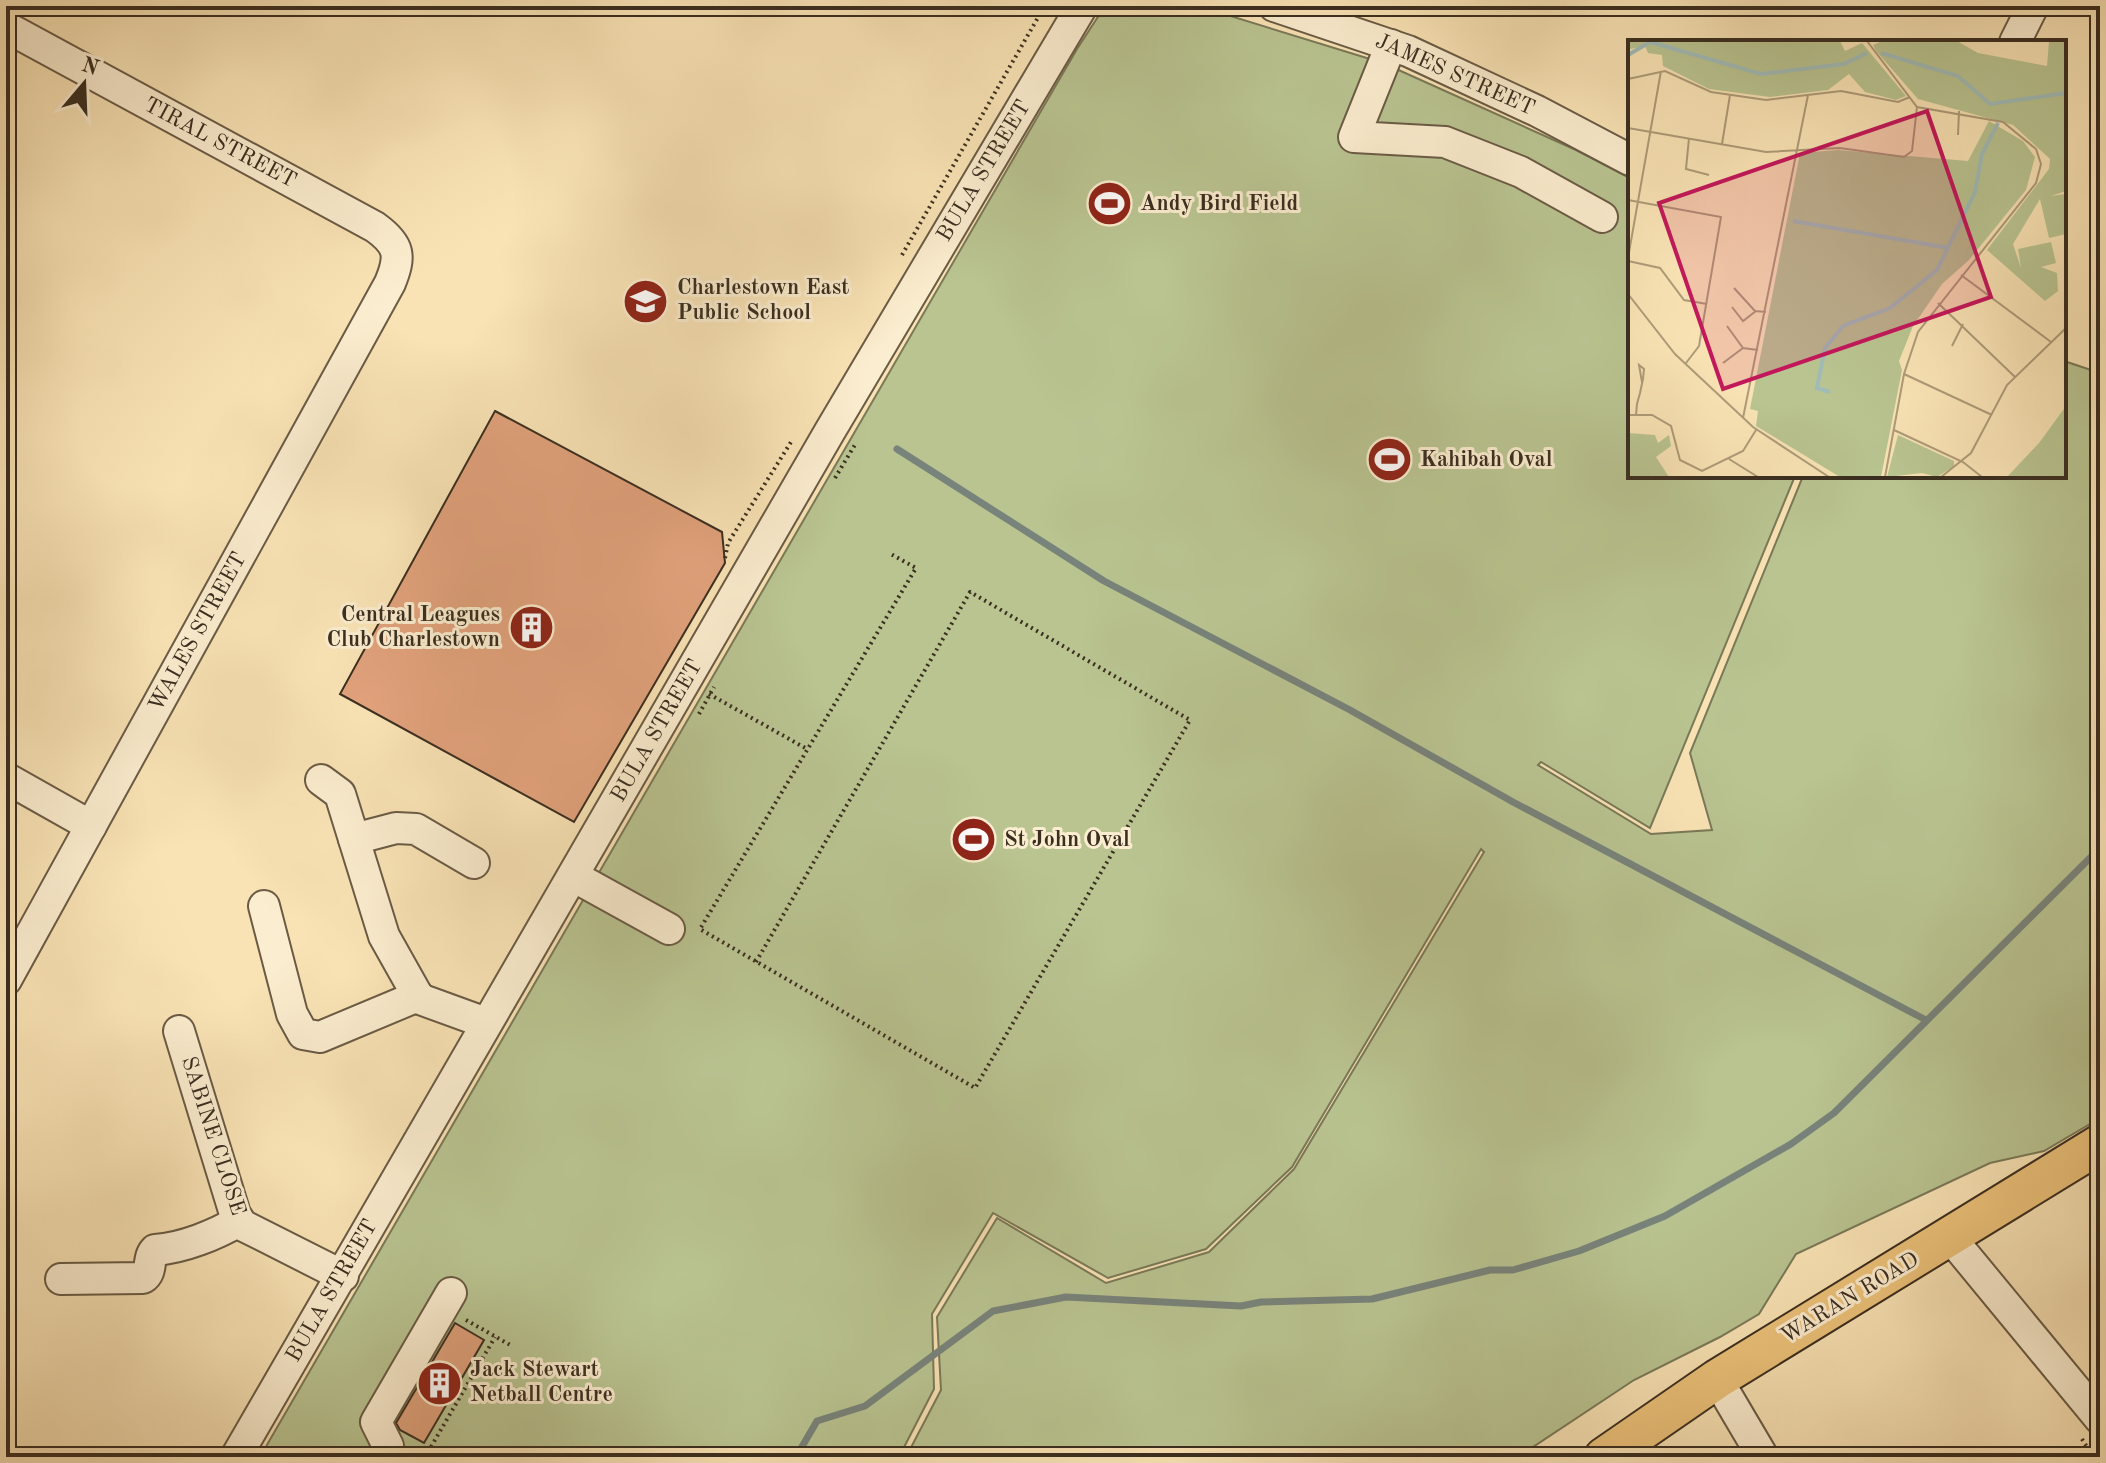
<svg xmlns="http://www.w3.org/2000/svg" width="2106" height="1463" font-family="'Old Standard TT',serif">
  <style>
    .green { fill: #b9c491; stroke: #7a7958; stroke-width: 2 }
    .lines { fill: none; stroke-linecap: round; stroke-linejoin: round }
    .stream { stroke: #78837b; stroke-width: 7 }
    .building { fill: #e1a27c; stroke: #3a2e20; stroke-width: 2 }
    .minor-casing { stroke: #6a5b45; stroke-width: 34 }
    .major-casing { stroke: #3a2e20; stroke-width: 42 }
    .path { stroke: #3a2e20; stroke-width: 4; stroke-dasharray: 2 4; stroke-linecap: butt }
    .minor { stroke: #fbedcf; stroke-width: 30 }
    .major { stroke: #ecc27a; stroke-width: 38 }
    .labels { text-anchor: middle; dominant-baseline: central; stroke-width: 6; stroke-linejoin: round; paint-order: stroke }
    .street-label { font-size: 22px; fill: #3a2e20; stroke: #fbedcf }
    .poi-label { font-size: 22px; font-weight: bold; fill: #3a2e20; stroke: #fbedcf; text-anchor: start }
    .inset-river { fill: none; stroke: #a1bcb7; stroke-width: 4 }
    .inset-road { fill: none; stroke: #ad9b79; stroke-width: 2 }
    .view { fill: #c2185b; fill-opacity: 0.15; stroke: #c2185b; stroke-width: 4 }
    .inset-edge { fill: none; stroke: #3a2e20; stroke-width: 4 }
  </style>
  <rect width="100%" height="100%" fill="#f9e3b5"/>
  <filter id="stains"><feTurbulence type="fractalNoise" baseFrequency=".0025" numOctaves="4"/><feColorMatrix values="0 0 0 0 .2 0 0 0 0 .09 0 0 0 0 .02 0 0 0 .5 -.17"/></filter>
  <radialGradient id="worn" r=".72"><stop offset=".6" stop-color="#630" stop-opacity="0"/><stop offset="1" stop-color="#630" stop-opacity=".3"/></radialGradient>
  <path class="green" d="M1105,6h93l185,57 193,87 54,28v298h165l-145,352 -109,-66 -3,3 113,69 61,-4 -22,-77 113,-277h261v-115l36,12v745l-56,33 -54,12 -194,91 -37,60 -39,23 -86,43 -116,77h-612l35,-67 -4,-73 60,-99 109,65 103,-31 85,-83 190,-317 -3,-3 -189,318 -86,82 -98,29 -115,-65 -61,101 2,75 -35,68h-639c270,-471 547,-938 817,-1408z"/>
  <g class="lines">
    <g class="stream">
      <path d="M897,449l207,132 246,129 163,92 413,218"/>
      <path d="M796,1457l21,-36 48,-15 128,-95 73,-14 175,9 20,-4 111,-3 118,-29h23l66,-19 86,-35 126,-72 43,-31 266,-265"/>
    </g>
  </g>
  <g class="building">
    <path d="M495,411l227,121 3,31 -151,259 -234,-128z"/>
    <path d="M455,1323l29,17 -60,103 -24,-13 -4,-7z"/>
  </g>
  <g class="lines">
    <defs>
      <g id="minor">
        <path d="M1274,6l134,45 129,60 93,49"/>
        <path d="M6,27l369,200c25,18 26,29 15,56l-384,697"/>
        <path d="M2015,42l18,-36"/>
        <path d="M1391,45l-37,92 91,5 76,30 81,45"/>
        <path d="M6,778l85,48"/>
        <path d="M321,780l19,14 44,142 32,57 4,6 66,24"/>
        <path d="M354,839l42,-11 20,1 58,34"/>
        <path d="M573,876l96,53"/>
        <path d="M264,906l28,108 11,20 17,3 98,-41"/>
        <path d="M179,1031l56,183 7,11 101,51"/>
        <path d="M1950,1237l150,182"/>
        <path d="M61,1279l82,-1c10,-6 4,-20 12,-28 28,-2 60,-15 84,-29"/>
        <path d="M1717,1379l46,78"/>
        <path d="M236,1457l594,-1026 252,-425"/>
        <path d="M382,1457l6,-11 -12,-24 75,-129"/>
      </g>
      <path id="major" d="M1604,1457l113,-78 383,-235"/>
    </defs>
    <use href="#minor" class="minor-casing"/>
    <use href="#major" class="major-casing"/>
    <g class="path">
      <path d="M902,255l138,-241 -15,-8"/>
      <path d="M835,478l21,-35"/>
      <path d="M725,558l3,-15 63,-101"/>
      <path d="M709,694l98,55"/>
      <path d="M699,714l15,-27"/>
      <path d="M756,962l214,-370 220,128 -215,368 -275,-159 216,-361 -27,-15"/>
      <path d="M466,1320l46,26"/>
      <path d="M2082,1439l11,18"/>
      <path d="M425,1457l70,-120"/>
    </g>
    <use href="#minor" class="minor"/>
    <use href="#major" class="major"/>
  </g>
  <defs>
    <symbol id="stadium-disc" viewBox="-11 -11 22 22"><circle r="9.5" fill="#8f2418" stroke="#fbedcf"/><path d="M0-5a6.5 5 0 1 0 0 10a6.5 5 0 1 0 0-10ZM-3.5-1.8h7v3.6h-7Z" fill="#fff"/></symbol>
    <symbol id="school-disc" viewBox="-11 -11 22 22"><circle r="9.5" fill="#8f2418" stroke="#fbedcf"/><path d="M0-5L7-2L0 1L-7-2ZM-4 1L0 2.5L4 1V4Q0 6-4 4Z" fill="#fff"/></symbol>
    <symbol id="building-disc" viewBox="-11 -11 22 22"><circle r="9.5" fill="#8f2418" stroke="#fbedcf"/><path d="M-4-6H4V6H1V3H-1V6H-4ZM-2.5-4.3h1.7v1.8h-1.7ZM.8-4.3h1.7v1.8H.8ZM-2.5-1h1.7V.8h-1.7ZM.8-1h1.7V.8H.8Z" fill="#fff"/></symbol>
  </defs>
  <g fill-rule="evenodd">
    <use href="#stadium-disc" x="1084" y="178" width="51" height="51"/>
    <use href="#school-disc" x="620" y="276" width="51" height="51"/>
    <use href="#stadium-disc" x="1364" y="434" width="51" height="51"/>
    <use href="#building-disc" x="506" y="602" width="51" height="51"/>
    <use href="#stadium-disc" x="948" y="814" width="51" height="51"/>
    <use href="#building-disc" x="414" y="1358" width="51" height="51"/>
  </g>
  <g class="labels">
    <g class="street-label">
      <text transform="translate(1455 75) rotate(24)">JAMES STREET</text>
      <text transform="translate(220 143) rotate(28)">TIRAL STREET</text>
      <text transform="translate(984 171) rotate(-59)">BULA STREET</text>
      <text transform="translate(198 632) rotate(-61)">WALES STREET</text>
      <text transform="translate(657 731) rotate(-60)">BULA STREET</text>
      <text transform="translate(213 1136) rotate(72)">SABINE CLOSE</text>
      <text transform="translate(332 1291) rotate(-60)">BULA STREET</text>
      <text transform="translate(1850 1298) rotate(-31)">WARAN ROAD</text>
    </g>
    <g class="poi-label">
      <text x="1140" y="204">Andy Bird Field</text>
      <text x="677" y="288">Charlestown East<tspan x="677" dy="25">Public School</tspan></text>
      <text x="1420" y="460">Kahibah Oval</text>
      <text x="500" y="615" text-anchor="end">Central Leagues<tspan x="500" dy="25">Club Charlestown</tspan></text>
      <text x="1004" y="840">St John Oval</text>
      <text x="470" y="1370">Jack Stewart<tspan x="470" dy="25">Netball Centre</tspan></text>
    </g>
  </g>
  <g transform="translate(1628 40)">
    <rect width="438" height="438" fill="#f9e3b5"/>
    <path d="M0,1h212l5,10 17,-8 44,53 -10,4 -31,-8 -16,-18 -21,16 -58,7 -61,-8 -46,-23 -1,-11 -14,-2 -3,-7 -15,3zM254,1h75l21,12 69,13 2,-25h17v150l-15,5 15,-2v40l-17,4 -9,-39 -27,45 8,24 -3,-19 33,-7 5,21 -15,4 16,6 1,18 -13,10 -58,-51 62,-81 1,-10 -37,-34 -95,-26 -42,-48 -3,-6zM361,81l34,20 12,16 -9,33 -57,70 -27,24 -29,42 -14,35 3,9 -21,107h-41l-84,-51 2,-15 -8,-2 50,-256 38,-3 130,11zM438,366l-2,71h-57l32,-34zM0,393l27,2 3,8 11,-8 2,11 -15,11 13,20h-41zM270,395l56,26v5l-17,11 -15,-4 -35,4z" fill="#b9c491"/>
    <path class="inset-river" d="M253,13l77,23 32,28 76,-11M0,15l22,-13 111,32 83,-10 23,-11M165,181l156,27M202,352l-13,-4 8,-40 18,-22 47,-18 47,-38 38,-78 7,-38 16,-31"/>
    <path class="inset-road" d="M239,1l50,66 86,15 33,27 5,15 -5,19 -118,149 -14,42 -19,103M0,39l37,-8 46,21 55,8 75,-9 57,11 12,-5M0,88l138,24 74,-4 64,9 8,-6 5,-44M330,95l1,-24M61,98l-3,31 23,6M94,104l8,-49M0,160l93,17 -22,129 -13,17M0,218l33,-187M0,221l32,7 24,32 23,4M333,235l90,67M106,248l21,23 11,1M0,254l47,60 78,73 76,50M310,263l77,74M104,267l11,14 13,-10M99,286l16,22 15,2M324,306l11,-22M95,323l20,-15M276,334l88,41M0,375h24l19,11 9,34 22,11 41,-20 13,-21M8,375l1,-11 3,-11 3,-14 1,-10 -5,-4 3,17M115,378l65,-323M266,390l69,32 19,15M101,419l29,18M313,437l30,-24 36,-68 59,-57"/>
    <path class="view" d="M299,71l64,186 -268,92 -64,-186z"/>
    <rect width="438" height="438" class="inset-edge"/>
  </g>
  <rect width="2106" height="1463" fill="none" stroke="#f9e3b5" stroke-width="32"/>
  <rect x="8" y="8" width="2090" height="1447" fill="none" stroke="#3a2e20" stroke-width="4"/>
  <rect x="16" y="16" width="2074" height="1431" fill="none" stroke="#3a2e20" stroke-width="2"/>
  <g transform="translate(84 84) rotate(19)" stroke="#fbedcf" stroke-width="6" paint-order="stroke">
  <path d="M0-6L14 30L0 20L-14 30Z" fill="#3a2e20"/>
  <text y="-12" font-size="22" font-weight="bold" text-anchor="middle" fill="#3a2e20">N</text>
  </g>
  <rect width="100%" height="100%" filter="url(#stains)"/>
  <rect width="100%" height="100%" fill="url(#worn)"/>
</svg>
